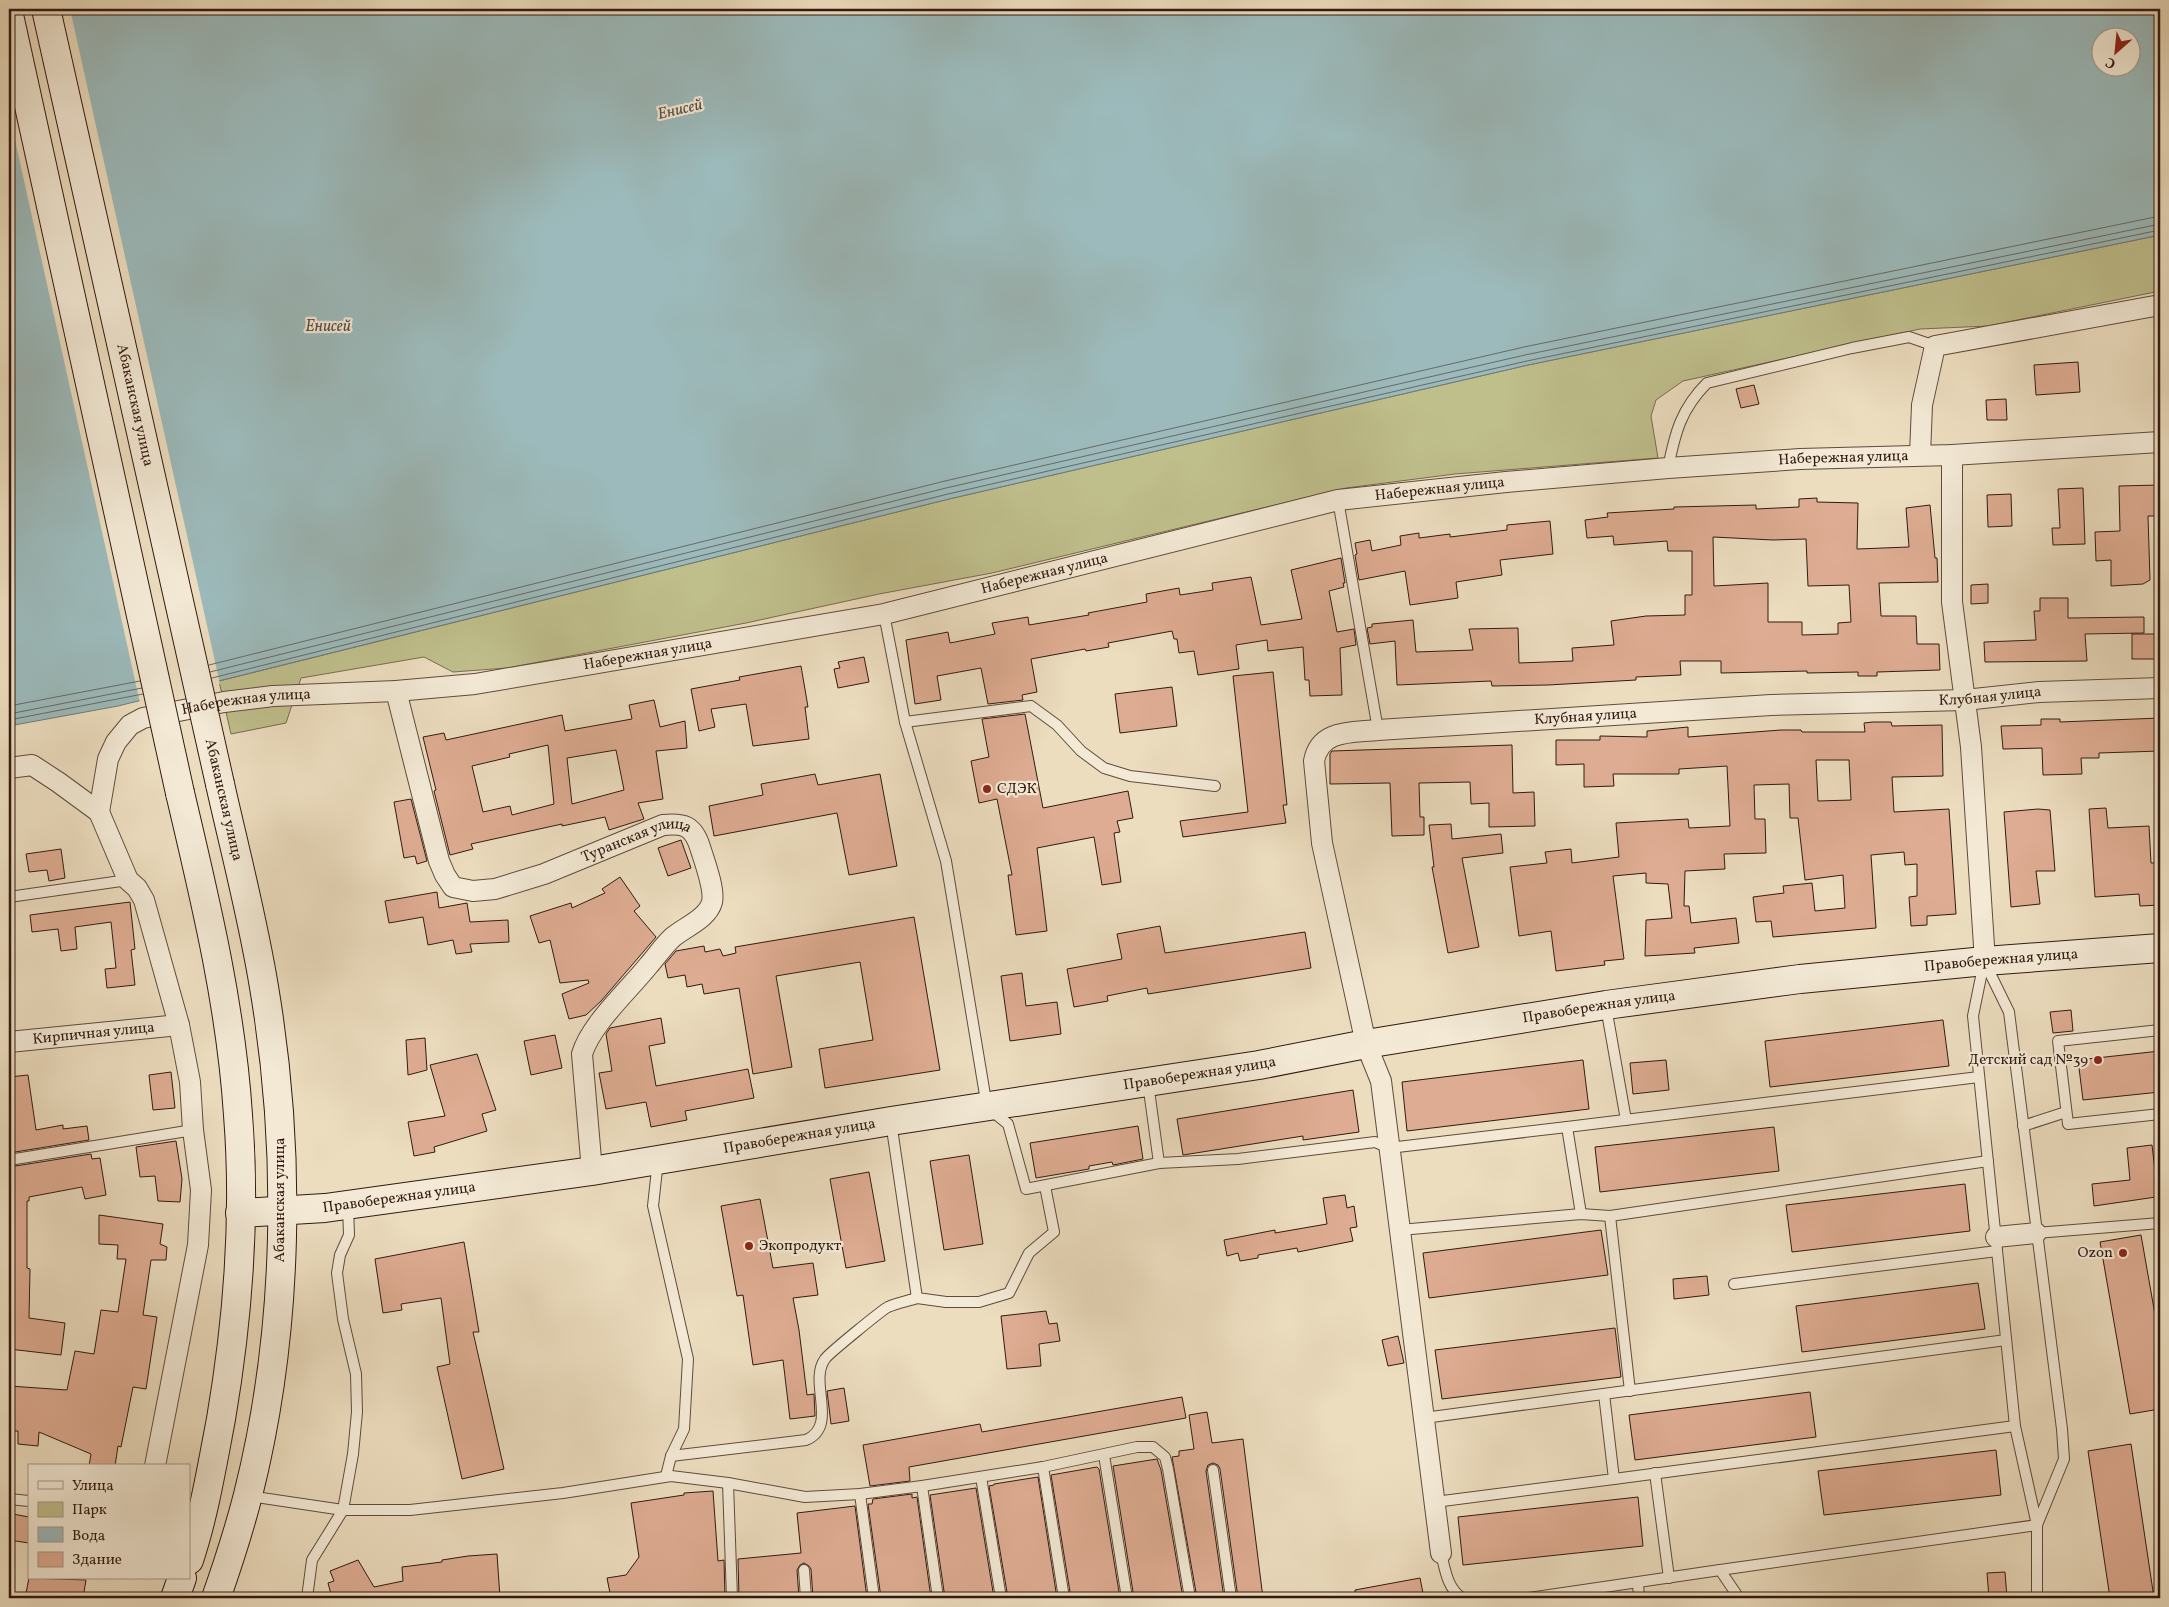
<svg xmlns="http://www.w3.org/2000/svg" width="2169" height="1607" font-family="Vollkorn,serif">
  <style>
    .green { fill: #bfbf8c; stroke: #786c4e }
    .water { fill: #9cbabb; stroke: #727a77; fill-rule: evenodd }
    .pier { fill: #ecddbf }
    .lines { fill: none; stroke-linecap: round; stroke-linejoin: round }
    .shore { stroke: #676a66; stroke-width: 1 }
    .building { fill: #deac92; stroke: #321a11; fill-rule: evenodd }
    .lane-casing { stroke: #604b3c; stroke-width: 12 }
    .street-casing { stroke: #604b3c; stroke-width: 22 }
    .secondary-casing { stroke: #321a11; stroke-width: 30 }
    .lane { stroke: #f3e9d5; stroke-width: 10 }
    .street { stroke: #f3e9d5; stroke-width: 20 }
    .secondary { stroke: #f3e9d5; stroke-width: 28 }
    .secondary-bridge-casing { stroke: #321a11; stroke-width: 30; stroke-linecap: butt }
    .secondary-bridge { stroke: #f3e9d5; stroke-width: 28 }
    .poi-dot { fill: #8f2418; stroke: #f3e9d5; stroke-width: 2 }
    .labels { text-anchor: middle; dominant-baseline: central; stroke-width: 4.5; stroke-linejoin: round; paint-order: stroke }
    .street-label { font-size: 15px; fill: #321a11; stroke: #f3e9d5 }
    .poi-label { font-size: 15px; fill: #321a11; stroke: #f3e9d5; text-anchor: start }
    .water-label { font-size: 16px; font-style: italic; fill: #524a44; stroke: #f3e9d5 }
  </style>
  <rect width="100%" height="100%" fill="#ecddbf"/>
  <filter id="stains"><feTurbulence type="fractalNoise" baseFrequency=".004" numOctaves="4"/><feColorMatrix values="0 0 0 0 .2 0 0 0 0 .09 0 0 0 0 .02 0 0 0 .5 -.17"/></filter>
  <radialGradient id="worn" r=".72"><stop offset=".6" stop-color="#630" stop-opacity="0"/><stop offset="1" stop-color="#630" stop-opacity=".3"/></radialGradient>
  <path class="green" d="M2160,235v56l-172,35 -68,3 -237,52 -27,19 -5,16 7,42 -203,16 -109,14 -354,85 -113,21 -133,29 -239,45 -54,4 -29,-15 -123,21 -15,45 -55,11 -12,-53 730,-182 579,-134z"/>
  <path class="water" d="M9,9h2151v226l-632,130 -579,134 -831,207 -109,20zM2102,38h30v30h-30z"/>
  <path class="pier" d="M9,9h61l150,675 -80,19 -131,-590z"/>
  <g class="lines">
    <g class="shore">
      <path d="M209,665l736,-184 579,-134 636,-131"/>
      <path d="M210,672l736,-184 579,-133 635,-131"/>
      <path d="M212,678l736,-184 579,-133 633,-131"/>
      <path d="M9,706l131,-25"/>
      <path d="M9,714l133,-26"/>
      <path d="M9,720l134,-26"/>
    </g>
  </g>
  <g class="building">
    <path d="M2078,362l2,30 -44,3 -2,-30z"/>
    <path d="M1754,385l5,19 -18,4 -5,-19z"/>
    <path d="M2006,399l1,21h-20l-1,-20z"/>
    <path d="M2160,485v31h-12l2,64 -7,4 -32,2v-26l-15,1 -1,-29 25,-1 -1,-45z"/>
    <path d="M2083,488l2,56 -32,1 -1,-17h8l-2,-39z"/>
    <path d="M2011,494l1,32 -24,1 -1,-32z"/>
    <path d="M1817,498v4l41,1 -1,46 52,-2 -3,-39 24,-3 5,53h2l1,24 -59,1 2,33h35l1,28h22l1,26 -63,2v4h-19v-4l-51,1v-2l-86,2v-12h-41l1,14 -45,2v3l-88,5 -56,1 -1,-5 -94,4 -2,-44 -25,3 -3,-16 5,-1v-3l41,-4 3,32 57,-2 -4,-21 49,-1 1,35 54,-2 -1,-13 42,-3 -3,-24 35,-5 39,-1v-20h7v-44h-24l-1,-10 -53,4 -1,-9 -26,2 -2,-18 23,-3 -1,-4 67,-4v-2l82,-2v4l43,-2v-8zM1713,537l60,3 33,-1 2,47 41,-1 2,37 -13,1v11l-36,1v-13h-34v-39l-54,3z"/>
    <path d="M1550,521l3,33 -53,6 2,15 -46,7 2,16 -48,7 -5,-34 -46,9 -4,-25 2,-1 -2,-11 15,-3 2,11 29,-6 -1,-9 19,-3v5l31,-4v3l57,-7v-5z"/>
    <path d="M1341,558l4,25h-2l1,4 -15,4 8,41 17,-3 2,16 -16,3 2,47 -32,1 -1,-16h-4l-2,-33 -35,4 -1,-11 -31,5 3,24 -41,6 -4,-24 -15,2 -2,-14h-3l-2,-8 -64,12 1,4 -23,4 -1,-2 -54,10 6,33 -15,3 1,5 -35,4 -7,-36 -44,8 4,24 -26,4 -9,-64 42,-8 2,11 45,-9 -3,-11 36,-6 1,8 60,-10 -1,-2 59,-11 -1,-8 33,-6 1,7 33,-5 -1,-7 39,-6 10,48 41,-6 -11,-49z"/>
    <path d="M1988,584v19l-17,1v-19z"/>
    <path d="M2040,598h28v20l76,-1v16l-59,1 2,27 -102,1 -1,-20 52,-2 -2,-29h6z"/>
    <rect x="2132" y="634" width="28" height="25"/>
    <path d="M864,657l5,25 -31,6 -4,-19 6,-1 -2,-6z"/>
    <path d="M801,666l7,41h-3l4,32 -56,7 -7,-42 -35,5 4,18 -16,4 -8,-42 49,-9 -1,-3z"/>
    <path d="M1273,672l14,133h-4l3,18 -103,14 -3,-16 68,-9 -15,-136z"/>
    <path d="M1172,687l5,39 -57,7 -5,-39z"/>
    <path d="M654,700l6,27 25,-6 2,27 -31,3 7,48 -25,4 6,16 -35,11 -4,-13 -43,9v-2l-91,20 2,5 -23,6 -16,-64 2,-1 -13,-53 21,-4 2,7 116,-25 3,16 67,-12 -3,-14zM548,745l6,59 -42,11 -2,-9 -27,6 -11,-46 38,-9 -1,-3zM616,750l8,40 -52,14 -5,-46z"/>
    <path d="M1025,714l18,94 85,-17 5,27 -16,3 3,11 -6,1 7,49 -19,3 -8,-48 -57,11 10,83 -31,4 -8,-60h4l-15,-76 -18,4 -8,-42 18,-4 -7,-38z"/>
    <path d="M2160,718v33l-61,2v5h-18l1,16 -39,1 -1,-27 -39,1 -2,-23 40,-1v-6h19v3z"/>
    <path d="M1873,722h18l1,4 50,-1 1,51 -51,1 2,35 55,-3 7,105 -29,2v9l-16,1 -2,-29 8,-1v-32l-12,1 -1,-13 -33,3 5,73 -103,9 -2,-16 -15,1 -3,-25 31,-4 -1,-7 29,-3 3,28 30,-3 -2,-33 -38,5 -7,-62h-8l-1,-34 -35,1 1,34h10l1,34 -42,1 1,15 -40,2 -1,35h5l2,17 45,-5 3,25 -45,5 1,5 -50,3 1,-36 26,-2 -4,-34 -22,-1v-10l-33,3 11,83 -20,2 1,4 -49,6 -5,-40 -32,5 -9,-69 37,-4 -2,-11 26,-3 1,14 47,-6 -3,-34 72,-4 1,9 41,-2 -3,-60 -48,3v5h-66l1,12 -30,1v-23l-28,1v-25h44v-4l47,1v-6l41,-4v10l93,-7h20l1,2h63l-1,-9zM1816,760h33l2,40 -33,1z"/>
    <path d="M1512,745l1,48 21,-1 1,34 -46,1v-24l-18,1 -1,-22 -51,1 1,34h4v18l-32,1 -2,-53 -60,1v-30l2,-3z"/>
    <path d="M815,774l3,11 62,-11 17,92 -48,9 -12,-62 -123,23 -5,-30 54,-11 -2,-11z"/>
    <path d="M411,799l16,62 -10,3 -2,-8 -11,2 -10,-56z"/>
    <path d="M2106,808l2,20 41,-2 2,37h9v42l-20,1 -1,-12 -44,3 -6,-88z"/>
    <path d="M2038,809l12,1 5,61h-19l4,33 -29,3 -7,-95z"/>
    <path d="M1451,824l1,15 49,-5 2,19 -41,5 17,89 -31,6 -16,-86h2l-5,-42z"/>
    <path d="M681,840l10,28 -23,8 -10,-28z"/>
    <path d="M61,849l4,29 -16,3 -2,-11 -18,2 -3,-18z"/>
    <path d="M620,877l20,29 -6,5 22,26 -55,64 -15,14 -17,4 -7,-25 27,-11 -1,-3 -28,3 -10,-43 -11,3 -9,-27 41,-13 1,5 33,-15 -3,-4z"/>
    <path d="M437,892l2,16 28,-5 3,19 38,-2 1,22 -39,2 2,8 -16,2 -3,-14 -25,5 -5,-28 -34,6 -4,-22z"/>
    <path d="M130,902l5,47 -4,1 4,35 -28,3 -2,-19 11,-1 -5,-46 -36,5 2,22 -16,2 -3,-22 -26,3 -2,-17z"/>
    <path d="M914,917l26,153 -115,18 -6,-39 54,-9 -13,-78 -84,14 16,91 -39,7 -14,-86 -35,6 -2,-10 -15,3 -2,-12 -17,3 -3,-14 11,-13 28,-5 1,6 15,-3 3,7 13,-3 -1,-6z"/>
    <path d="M1160,926l5,27 140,-21 6,36 -163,26 -1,-6 -40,8 1,5 -34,6 -7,-38 55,-10 -5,-25z"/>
    <path d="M1022,973l4,33 31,-4 4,32 -51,7 -9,-65z"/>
    <path d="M2071,1010l2,21 -20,2 -3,-21z"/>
    <path d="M661,1018l4,25 -16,3 7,40 92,-17 6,29 -69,13 2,9 -36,7 -5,-25 -40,7 -7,-36 13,-2 -6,-37 4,-6z"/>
    <path d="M1943,1020l6,46 -179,21 -5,-46z"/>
    <path d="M555,1035l7,33 -31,7 -7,-34z"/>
    <path d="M425,1038l2,32 -19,5 -2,-35z"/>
    <path d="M2160,1051v41l-77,8 -5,-40z"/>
    <path d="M477,1054l19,56 -14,4 5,17 -53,16 1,5 -21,4 -6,-34 37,-6 -15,-51z"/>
    <path d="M1583,1060l6,49 -182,22 -5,-49z"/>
    <path d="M1666,1060l3,30 -36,4 -3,-31z"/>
    <path d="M171,1072l4,36 -22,2 -4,-35z"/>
    <path d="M28,1075l8,55 27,-5v4l24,-3 2,14 -80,13v-76z"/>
    <path d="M1353,1090l6,42 -56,8v-4l-120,19 -6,-36z"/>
    <path d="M1138,1126l5,33 -30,6 -1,-3 -23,4v3l-53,9 -6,-35z"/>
    <path d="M1774,1127l5,44 -179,21 -5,-45z"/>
    <path d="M176,1141l6,38 -2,23 -22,-1 -3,-25 -15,1 -4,-30z"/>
    <path d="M2152,1145l5,43h-2l1,9 -62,9 -2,-22 38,-4 -3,-32z"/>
    <path d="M91,1154l1,5 8,-1 6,37 -21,4 -3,-12 -53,10v4h-2v67l3,1 -1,49 36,5 -4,32 -52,-6v-182z"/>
    <path d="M969,1155l14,89 -39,6 -14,-89z"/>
    <path d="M869,1172l16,89 -39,7 -16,-89z"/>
    <path d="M1965,1184l5,47 -178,21 -6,-47z"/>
    <path d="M1345,1195l2,13 7,-2 3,21 -7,1 3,13 -55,11 -1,-4 -39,7v3l-18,3 -2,-8 -11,3 -3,-16 51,-10v3l52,-9 -4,-26z"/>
    <path d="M760,1199l13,69 40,-5 5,32 -25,3 6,32 8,65 7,-1 1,22 -25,3 -7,-59 -30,5 -10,-70 -6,1 -16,-90z"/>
    <path d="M99,1215l64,9 -3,20 7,3 -1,13h-15l-8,55 14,2 -11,72 -13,-2 -12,60 -3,-1 -3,20h-26l2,-12 -52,-22 -1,14 -20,-2v-13h-9v-45l58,4 8,-39 19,3 7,-44 17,2 8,-53h-9l1,-14 -19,-1z"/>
    <path d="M1601,1230l7,45 -179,23 -6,-45z"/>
    <path d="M2141,1235l19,108v66l-30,5 -30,-172z"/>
    <path d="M464,1242l15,90h-6l31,137 -42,10 -25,-112 13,-3 -9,-66 -40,6 1,6 -19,3 -8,-54z"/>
    <path d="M1707,1276l2,19 -35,4 -1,-20z"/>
    <path d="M1978,1283l7,46 -183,23 -6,-46z"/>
    <path d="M1046,1311l3,13 8,-1 3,18 -21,3 2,22 -34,3 -6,-53z"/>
    <path d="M1615,1328l6,49 -179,22 -7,-49z"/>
    <path d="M1398,1336l6,27 -16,3 -6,-26z"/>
    <path d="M844,1388l5,33 -18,3 -4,-33z"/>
    <path d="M1810,1392l6,45 -181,23 -6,-45z"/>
    <path d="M1182,1397l4,21 -277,49 1,14 -40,5 -7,-41 117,-21 2,8z"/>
    <path d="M1207,1412l5,31 31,-4 20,159h-25l-18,-129 -2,-4 -5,-2 -5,2 -2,6 18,127h-27l-25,-141 7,-1v-5l15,-2 -5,-34z"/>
    <path d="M2131,1444l23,154h-44l-22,-147z"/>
    <path d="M1996,1450l5,45 -177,20 -6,-44z"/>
    <path d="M1157,1459l4,11 22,128h-49l-21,-132z"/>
    <path d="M1097,1467l2,2 21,129h-49l-20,-123z"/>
    <path d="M1038,1477l19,121h-49l-19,-112 5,-1v-1z"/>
    <path d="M976,1488l18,110h-49l-15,-103z"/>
    <path d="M713,1491l5,70 6,-1 1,38h-114l-4,-20 19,-3 13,-18 -8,-54 53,-8v-2z"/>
    <path d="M912,1494v4l5,-1 14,101h-50l-13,-94h4l1,-5z"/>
    <path d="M1638,1497l5,49 -180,19 -5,-48z"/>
    <path d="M855,1506l12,92h-54l-2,-29 -2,-3 -5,-3 -4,2 -3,5 2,28h-60l-1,-39 63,-6 -4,-40z"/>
    <path d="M13,1514l16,3v26l-20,-3z"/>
    <path d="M497,1554l3,44h-168l-4,-15 6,-2 -4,-10 28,-11 16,27 29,-6 -1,-14 40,-5v-2l26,-4z"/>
    <path d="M2005,1572l2,26h-18l-2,-25z"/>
    <path d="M29,1578l57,2 -3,18h-58z"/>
    <path d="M1420,1578l4,20h-69v-8z"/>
  </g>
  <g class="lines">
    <defs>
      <g id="lane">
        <path d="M1668,468c7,-35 13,-59 39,-85l145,-35 57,-11 26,9"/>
        <path d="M1338,500l40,230"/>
        <path d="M884,614l21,108 41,139 41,246 21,17 18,65 133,-26 79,-4 137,-17 14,6 178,-21"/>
        <path d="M905,722l126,-16 26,19 24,26 23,17 26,8 85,10"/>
        <path d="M9,897l119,-17"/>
        <path d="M1984,962l-11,54 42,410 22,99v73"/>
        <path d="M1985,963l24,49 53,417 2,30 -27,66"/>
        <path d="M1606,1007l20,113"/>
        <path d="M2160,1030l-102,11 10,83 92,-10"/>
        <path d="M1148,1083l11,80"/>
        <path d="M891,1122l26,176 29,4h33l30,-9 20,-40 25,-21 -9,-46"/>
        <path d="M2023,1126l43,-14"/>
        <path d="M9,1160l184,-30"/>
        <path d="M658,1160l-5,46 35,153 -4,70 -13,27 -5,20"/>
        <path d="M1581,1214l-14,-87 412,-50"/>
        <path d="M1610,1216l20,175"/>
        <path d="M1400,1230l181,-16 29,2 378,-55"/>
        <path d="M2036,1233l124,-10"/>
        <path d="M1734,1284l263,-33"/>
        <path d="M1424,1418l582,-78"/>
        <path d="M1104,1455l23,143"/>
        <path d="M671,1456l135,-16c33,-14 2,-58 19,-81 3,-5 57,-49 63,-52 9,-4 20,-6 29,-9"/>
        <path d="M1043,1467l21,131"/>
        <path d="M1213,1470l18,128"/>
        <path d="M1655,1473l14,105"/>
        <path d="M981,1477l20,121"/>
        <path d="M1614,1479l401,-53"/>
        <path d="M728,1483l4,115"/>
        <path d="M922,1486l16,112"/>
        <path d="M860,1494l14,104"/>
        <path d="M249,1496l94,14h67l153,-17 108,-17 57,7 77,14 55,-3 62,-8 121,-19 94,-20h16l12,10 3,12 22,129"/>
        <path d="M9,1499l20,2"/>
        <path d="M1435,1502l179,-23 -10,-85"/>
        <path d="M1441,1553c4,16 6,35 21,45"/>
        <path d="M804,1570l2,28"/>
        <path d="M1720,1570l317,-45"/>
        <path d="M1638,1583l1,15"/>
        <path d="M307,1598l5,-38 31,-50 10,-56 4,-42 -1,-38 -13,-55 -6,-46 3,-18 9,-20 -1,-29"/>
        <path d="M1529,1598l191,-28 19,28"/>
      </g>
      <g id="street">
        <path d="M1920,455l2,-50 13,-59 225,-41"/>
        <path d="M1952,455v147l19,145 14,214"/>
        <path id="s1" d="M396,691l43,170 6,14 8,12 20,4 22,-2 49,-15 119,-49c20,-2 30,0 37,22 4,13 15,42 12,55 -4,16 -27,25 -39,35 -9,8 -17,20 -25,29 -20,25 -57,58 -66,88l10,117"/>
        <path d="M9,768l23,-3 26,17 41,30"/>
        <path id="s2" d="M99,812l9,-53 8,-17 14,-17 13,-7 81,-16 49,-6 123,-5 79,-7 409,-70 454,-114 168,-18 162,-14 132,-9 152,-4 208,-13"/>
        <path d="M99,812l29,68 9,8 7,12 35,125 11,57 3,48 8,60 -3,55 -43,221"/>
        <path id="s3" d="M9,1042l170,-17"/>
        <path d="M1996,1237l40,-4"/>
        <path id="s4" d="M1441,1553l-60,-472 -15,-37 -44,-201 -8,-82c6,-32 37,-28 64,-31l393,-25 194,-5 74,-8 121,-4"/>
      </g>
      <g id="secondary">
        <path d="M180,793c25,106 51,213 58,322 8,101 0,204 -17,304 -9,47 -17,96 -32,141"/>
        <path id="s5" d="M240,1213l85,-5 267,-37 299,-50 368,-56 107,-21 240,-39 194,-26 185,-18 175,-13"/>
        <path d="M175,1598l7,-20"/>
        <path d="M216,1598c12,-34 23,-68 32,-103 41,-163 44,-342 16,-508 -11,-68 -29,-136 -44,-203"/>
      </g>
    </defs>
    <use href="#lane" class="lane-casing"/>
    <use href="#street" class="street-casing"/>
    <use href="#secondary" class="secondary-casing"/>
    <use href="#lane" class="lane"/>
    <use href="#street" class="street"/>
    <use href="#secondary" class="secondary"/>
    <defs>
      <g id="secondary-bridge">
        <path id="s6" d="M46,9l174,775"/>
        <path d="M9,15l171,778"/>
      </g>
    </defs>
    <use href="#secondary-bridge" class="secondary-bridge-casing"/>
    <use href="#secondary-bridge" class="secondary-bridge"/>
  </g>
  <g class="poi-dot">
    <circle cx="987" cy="789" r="5"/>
    <circle cx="2098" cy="1060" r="5"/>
    <circle cx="749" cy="1246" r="5"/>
    <circle cx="2123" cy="1253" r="5"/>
  </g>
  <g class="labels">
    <g class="street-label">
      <text stroke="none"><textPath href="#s6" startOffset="406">Абаканская улица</textPath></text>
      <text stroke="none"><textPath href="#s2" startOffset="1834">Набережная улица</textPath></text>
      <text stroke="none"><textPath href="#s2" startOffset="1429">Набережная улица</textPath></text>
      <text stroke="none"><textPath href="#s2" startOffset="1024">Набережная улица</textPath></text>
      <text stroke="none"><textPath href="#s2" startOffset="619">Набережная улица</textPath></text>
      <text stroke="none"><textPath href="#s4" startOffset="1495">Клубная улица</textPath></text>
      <text stroke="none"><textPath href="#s2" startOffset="214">Набережная улица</textPath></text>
      <text stroke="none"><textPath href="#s4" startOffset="1090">Клубная улица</textPath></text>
      <text transform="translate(223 800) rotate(77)">Абаканская улица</text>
      <text stroke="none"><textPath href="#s1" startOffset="398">Туранская улица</textPath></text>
      <text stroke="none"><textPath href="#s5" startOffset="1780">Правобережная улица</textPath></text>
      <text stroke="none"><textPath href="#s5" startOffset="1375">Правобережная улица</textPath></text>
      <text stroke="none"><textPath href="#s3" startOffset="85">Кирпичная улица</textPath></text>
      <text stroke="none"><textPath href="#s5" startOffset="970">Правобережная улица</textPath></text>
      <text stroke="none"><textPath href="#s5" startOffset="565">Правобережная улица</textPath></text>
      <text stroke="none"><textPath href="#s5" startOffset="160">Правобережная улица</textPath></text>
      <text transform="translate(280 1200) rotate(-90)">Абаканская улица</text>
    </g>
    <g class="poi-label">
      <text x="997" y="789">СДЭК</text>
      <text x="2088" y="1060" text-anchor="end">Детский сад №39</text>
      <text x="759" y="1246">Экопродукт</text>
      <text x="2113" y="1253" text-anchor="end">Ozon</text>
    </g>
    <g class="water-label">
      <text transform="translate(680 110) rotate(-13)">Енисей</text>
      <text x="328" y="327">Енисей</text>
    </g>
  </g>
  <rect width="2169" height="1607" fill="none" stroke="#ecddbf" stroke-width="30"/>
  <rect x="10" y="10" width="2149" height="1587" fill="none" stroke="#321a11" stroke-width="2.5"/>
  <rect x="15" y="15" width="2139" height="1577" fill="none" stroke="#321a11"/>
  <rect x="28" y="1464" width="162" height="115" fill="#f3e9d5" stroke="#a69687"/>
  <rect x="38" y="1481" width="25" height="8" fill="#f3e9d5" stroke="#a69687"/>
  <text x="72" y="1490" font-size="15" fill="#321a11">Улица</text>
  <rect x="38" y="1502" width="25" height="15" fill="#bfbf8c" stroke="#a69687"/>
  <text x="72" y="1514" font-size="15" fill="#321a11">Парк</text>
  <rect x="38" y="1527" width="25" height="15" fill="#9cbabb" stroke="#a69687"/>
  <text x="72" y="1540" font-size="15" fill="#321a11">Вода</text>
  <rect x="38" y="1552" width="25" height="15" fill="#deac92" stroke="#a69687"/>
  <text x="72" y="1564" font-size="15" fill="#321a11">Здание</text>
  <g transform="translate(2116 52) rotate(207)"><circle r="24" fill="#f3e9d5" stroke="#a69687"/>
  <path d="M0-4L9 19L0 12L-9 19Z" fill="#8f2418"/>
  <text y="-8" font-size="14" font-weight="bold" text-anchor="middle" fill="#321a11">С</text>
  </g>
  <rect width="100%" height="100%" filter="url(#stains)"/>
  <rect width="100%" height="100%" fill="url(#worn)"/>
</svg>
